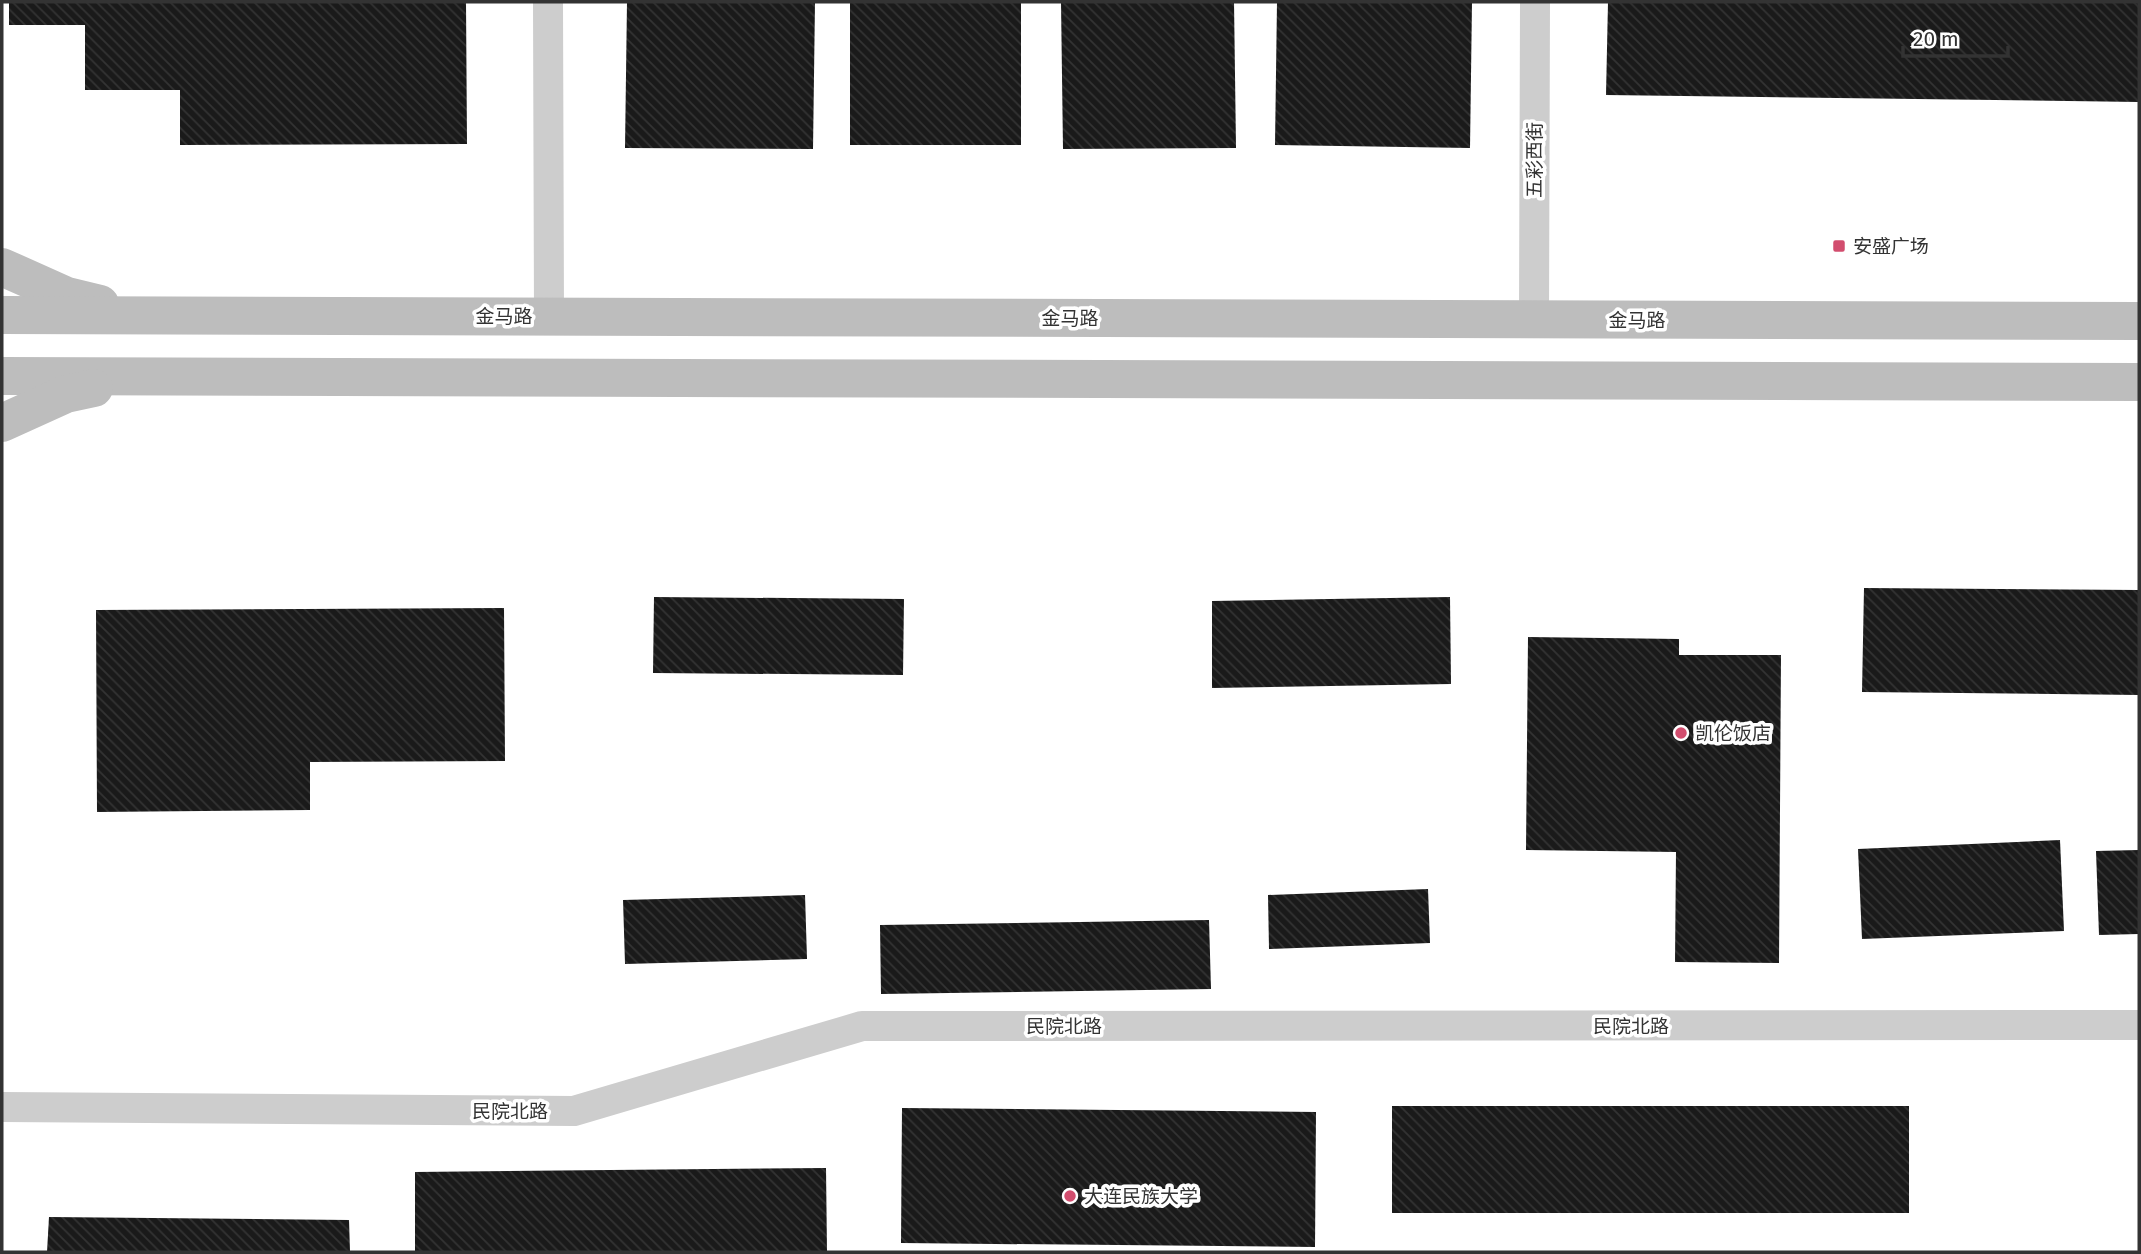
<svg xmlns="http://www.w3.org/2000/svg" width="2141" height="1254" font-family="'Fira Sans','Noto Sans SC',sans-serif">
  <style>
    .building { fill: url(#building-back-hatch) }
    .lines { fill: none; stroke-linecap: round; stroke-linejoin: round }
    .minor { stroke: #cdcdcd; stroke-width: 30 }
    .secondary { stroke: #bdbdbd; stroke-width: 38 }
    .poi-dot { fill: #d24d6e; stroke: #fff; stroke-width: 2.5 }
    .labels { text-anchor: middle; dominant-baseline: central; stroke-width: 7; stroke-linejoin: round; paint-order: stroke }
    .street-label { font-size: 19px; fill: #333; stroke: #fff }
    .poi-label { font-size: 19px; fill: #333; stroke: #fff; text-anchor: start }
  </style>
  <defs>
    <pattern id="building-back-hatch" width="6" height="6" patternUnits="userSpaceOnUse" patternTransform="scale(1.75)"><rect width="6" height="6" fill="#1a1a1a"/><path d="M-1 5l2 2M0 0l6 6M5-1l2 2" fill="none" stroke="#333"/></pattern>
  </defs>
  <rect width="100%" height="100%" fill="#fff"/>
  <g class="building">
    <path d="M9,2h457l1,142 -287,1v-55h-95v-65h-76z"/>
    <path d="M627,2h188l-2,147 -188,-1z"/>
    <rect x="850" y="2" width="171" height="143"/>
    <path d="M1061,2h173l2,146 -173,1z"/>
    <path d="M1277,2h195l-2,146 -195,-3z"/>
    <path d="M1608,2h531v100l-533,-7z"/>
    <path d="M1864,588l275,2v105l-277,-3z"/>
    <path d="M654,597l250,2 -1,76 -250,-2z"/>
    <path d="M1450,597l1,87 -239,4v-87z"/>
    <path d="M504,608l1,153 -195,1v48l-213,2 -1,-202z"/>
    <path d="M1528,637l151,2v16h102l-2,308 -104,-1 1,-110 -150,-2z"/>
    <path d="M2060,840l4,91 -202,8 -4,-90z"/>
    <path d="M2139,850v84l-40,1 -3,-84z"/>
    <path d="M1428,889l2,54 -161,6 -1,-54z"/>
    <path d="M805,895l2,64 -182,5 -2,-64z"/>
    <path d="M1209,920l2,69 -330,5 -1,-69z"/>
    <rect x="1392" y="1106" width="517" height="107"/>
    <path d="M902,1108l414,4 -1,135 -414,-4z"/>
    <path d="M826,1168l1,84h-412v-80z"/>
    <path d="M49,1217l300,3 1,32h-303z"/>
  </g>
  <g class="lines">
    <g class="minor">
      <path d="M548,2l1,314"/>
      <path d="M1534,319l1,-317"/>
      <path d="M2,1107l572,4 288,-85 1277,-1"/>
    </g>
    <g class="secondary">
      <path d="M2,267l65,29 33,8"/>
      <path d="M2,315l2137,6"/>
      <path d="M2,376l2137,6"/>
      <path d="M2,423l64,-29 28,-6"/>
    </g>
  </g>
  <g class="poi-dot">
    <rect x="1832" y="239" width="14" height="14" rx="3.5"/>
    <circle cx="1681" cy="733" r="7"/>
    <circle cx="1070" cy="1196" r="7"/>
  </g>
  <g class="labels">
    <g class="street-label">
      <text transform="translate(1534 160) rotate(-90)">五彩西街</text>
      <text x="504" y="316">金马路</text>
      <text x="1070" y="318">金马路</text>
      <text x="1637" y="320">金马路</text>
      <text x="1064" y="1026">民院北路</text>
      <text x="1631" y="1026">民院北路</text>
      <text x="510" y="1111">民院北路</text>
    </g>
    <g class="poi-label">
      <text x="1853" y="246">安盛广场</text>
      <text x="1695" y="733">凯伦饭店</text>
      <text x="1084" y="1196">大连民族大学</text>
    </g>
  </g>
  <rect width="2141" height="1254" fill="none" stroke="#333333" stroke-width="7"/>
  <path d="M1903 46v10h105v-10" fill="none" stroke="#333333" stroke-width="3.5"/>
  <text x="1913" y="46" font-size="21" fill="#333333" stroke="#ffffff" stroke-width="5" paint-order="stroke">20 m</text>
</svg>
